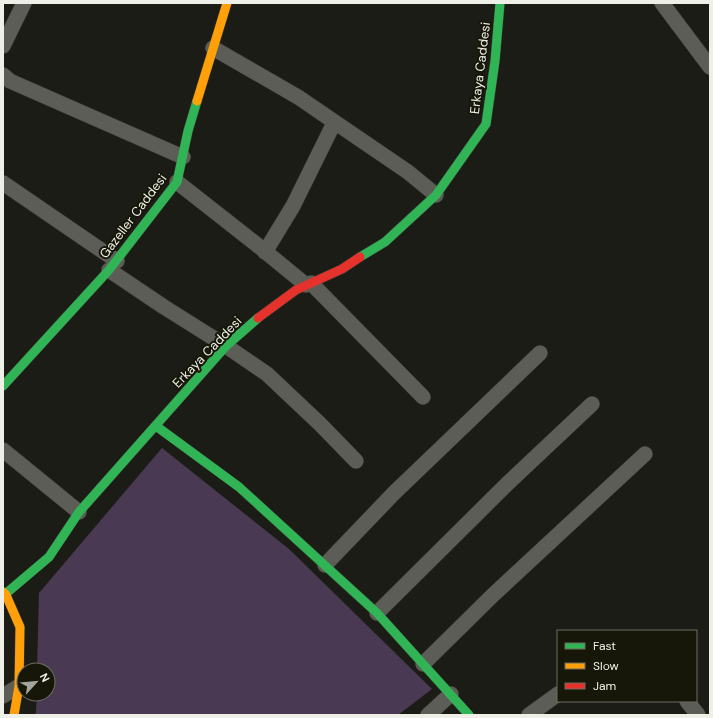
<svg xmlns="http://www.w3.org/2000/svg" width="713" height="718" font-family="'DM Sans',sans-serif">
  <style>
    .green { fill: #493953 }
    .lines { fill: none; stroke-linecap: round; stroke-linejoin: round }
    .street-casing { stroke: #383833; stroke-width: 16 }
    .fast-casing { stroke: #383833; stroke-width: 10 }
    .slow-casing { stroke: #383833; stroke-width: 10 }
    .jam-casing { stroke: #383833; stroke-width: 10 }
    .street { stroke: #5c5d57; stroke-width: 15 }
    .fast { stroke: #30b455; stroke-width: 9 }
    .slow { stroke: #ff9f0a; stroke-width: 9 }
    .jam { stroke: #e5322d; stroke-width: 9 }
    .labels { text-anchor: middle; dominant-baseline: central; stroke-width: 4; stroke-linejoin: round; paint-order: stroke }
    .street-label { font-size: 13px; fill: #eeefe6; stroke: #161709 }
  </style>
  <rect width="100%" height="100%" fill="#1c1c16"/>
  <path class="green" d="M162,448l127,101 143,140 -34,26h-363l1,-3 1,-18h11v-24h-11l2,-77z"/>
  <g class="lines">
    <defs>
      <g id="street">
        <path d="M662,3l48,64"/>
        <path d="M3,46l21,-43"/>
        <path d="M213,48l85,49 110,75 28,23"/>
        <path d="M3,75l7,6 173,76"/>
        <path d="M177,182l79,62 50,41"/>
        <path d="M3,183l114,78"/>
        <path d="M265,252l28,-46 41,-83"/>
        <path d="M109,270l55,37 62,39 41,28 53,50 36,37"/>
        <path d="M311,283l112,114"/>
        <path d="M3,450l76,62"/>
        <path d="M325,565l69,-72 146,-140"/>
        <path d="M377,613l130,-129 85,-80"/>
        <path d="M423,664l70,-69 152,-141"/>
        <path d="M3,696l16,-10"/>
        <path d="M687,701l11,14"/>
        <path d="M428,715l23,-21"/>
        <path d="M529,715l29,-21"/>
      </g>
      <g id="fast">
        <path d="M360,257l25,-15 51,-47 50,-71 9,-63 5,-58"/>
        <path d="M3,386l106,-116 68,-88 11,-51 9,-30"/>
        <path d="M156,426l83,61 138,126 92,102"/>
        <path d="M3,596l46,-39 30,-45 147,-166 32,-28"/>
      </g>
      <g id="slow">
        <path d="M197,101l30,-98"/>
        <path d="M3,592l3,3 14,32 -1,59 -5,29"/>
      </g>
      <path id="jam" d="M258,318l38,-28 46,-21 18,-12"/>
    </defs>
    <use href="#street" class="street-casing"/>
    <use href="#fast" class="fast-casing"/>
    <use href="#slow" class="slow-casing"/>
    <use href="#jam" class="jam-casing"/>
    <use href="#street" class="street"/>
    <use href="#fast" class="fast"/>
    <use href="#slow" class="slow"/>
    <use href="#jam" class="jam"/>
  </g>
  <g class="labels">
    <g class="street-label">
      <text transform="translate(480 68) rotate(-83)">Erkaya Caddesi</text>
      <text transform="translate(133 216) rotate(-53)">Gazeller Caddesi</text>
      <text transform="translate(207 352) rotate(-46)">Erkaya Caddesi</text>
    </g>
  </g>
  <rect width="713" height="718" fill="none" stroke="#eeefe6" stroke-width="8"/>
  <rect x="557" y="630" width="140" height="72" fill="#161709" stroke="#6c6d61"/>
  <rect x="565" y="643" width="20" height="6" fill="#30b455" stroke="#6c6d61"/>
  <text x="593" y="650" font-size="12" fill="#eeefe6">Fast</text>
  <rect x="565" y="663" width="20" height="6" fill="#ff9f0a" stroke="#6c6d61"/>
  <text x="593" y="670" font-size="12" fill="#eeefe6">Slow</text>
  <rect x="565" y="683" width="20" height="6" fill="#e5322d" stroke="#6c6d61"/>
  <text x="593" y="690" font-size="12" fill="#eeefe6">Jam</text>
  <g transform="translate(36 682) rotate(63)"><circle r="19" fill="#161709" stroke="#6c6d61"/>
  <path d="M0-3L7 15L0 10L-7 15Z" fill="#a4a59d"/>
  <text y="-6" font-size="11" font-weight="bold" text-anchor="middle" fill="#eeefe6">N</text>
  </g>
</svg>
